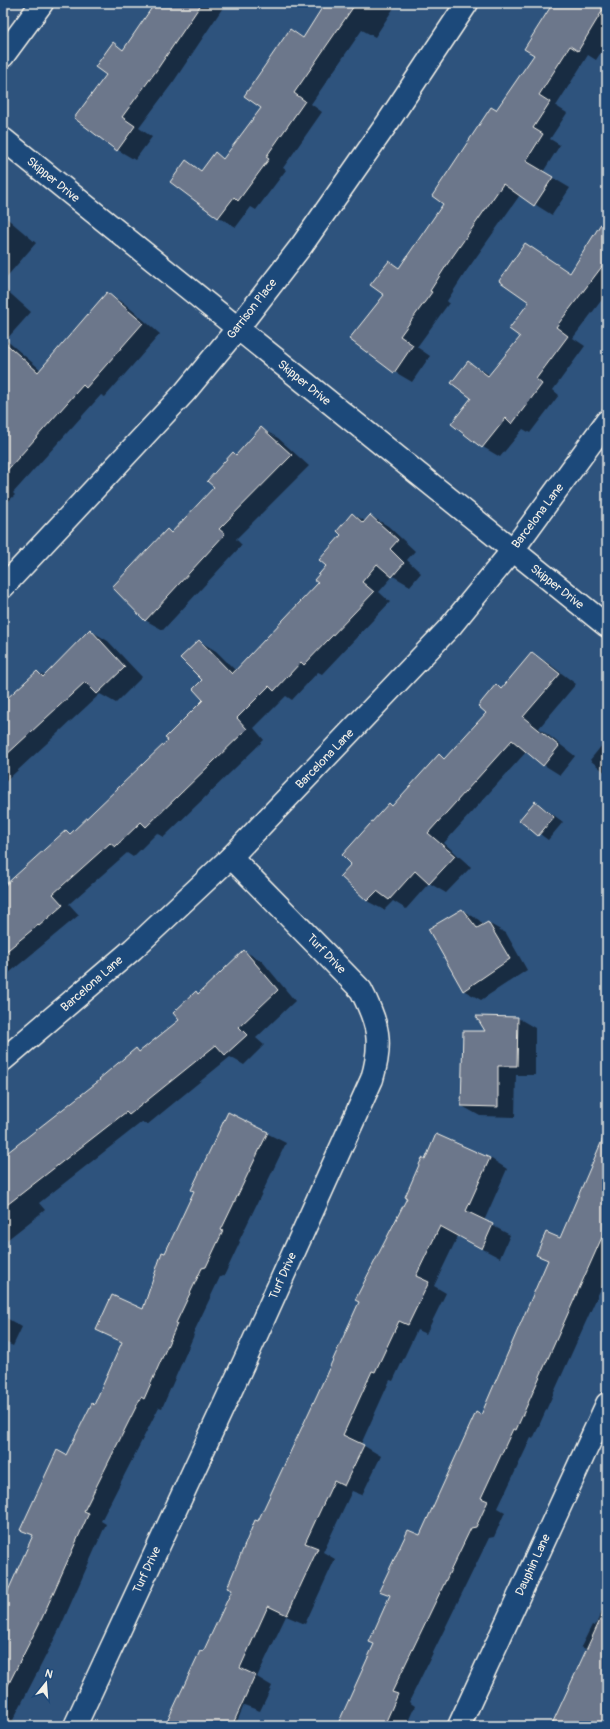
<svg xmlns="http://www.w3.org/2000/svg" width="610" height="1729" font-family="Pangolin,sans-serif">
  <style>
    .shadow { fill: #0007 }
    .building { fill: #6c778b; stroke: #f4f1e8 }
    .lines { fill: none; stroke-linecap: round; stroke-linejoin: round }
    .minor-casing { stroke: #f4f1e8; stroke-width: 25 }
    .minor { stroke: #1f4a7a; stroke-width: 22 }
    .labels { text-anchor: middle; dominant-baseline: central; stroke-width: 3; stroke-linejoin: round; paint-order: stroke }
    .street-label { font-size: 12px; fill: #f4f1e8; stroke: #1f4a7a }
  </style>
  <rect width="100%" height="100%" fill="#2e537d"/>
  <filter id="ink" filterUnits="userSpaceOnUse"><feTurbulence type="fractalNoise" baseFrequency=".025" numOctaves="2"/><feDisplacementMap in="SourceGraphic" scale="8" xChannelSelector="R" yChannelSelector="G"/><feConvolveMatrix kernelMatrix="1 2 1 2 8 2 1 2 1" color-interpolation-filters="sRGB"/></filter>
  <g filter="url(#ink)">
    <g class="shadow">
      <path d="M157,3h69l-52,78 -35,47 13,9 -17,23 -17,-10 -11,-75 6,-31 11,6z"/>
      <path d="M326,3h71l-22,34 -13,-7 -51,74 11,8 -39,56 3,2 -30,40 -5,-3 -15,20 -18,-10 -32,-55 16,9 13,-17 9,5 39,-51 28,-78 13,8z"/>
      <path d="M560,3h47v40l-11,17 -8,-5 -32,51 11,7 -17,26 10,6 -17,27 27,16 -18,27 -32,-20 -55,78 -18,28 2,2 -32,44 13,9 -18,26 -17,-10 -44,-33 34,-44 4,-33 11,6 45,-64 51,-93 40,-56z"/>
      <path d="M3,215l33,28 -33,38z"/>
      <path d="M607,216v77l-34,45 12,8 -32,44 6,5 -29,38 -7,-4 -23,28 -17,-10 -30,-23 20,-26 -5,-36 22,13 31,-38 9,-35 -5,-58 46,29z"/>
      <path d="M3,287l28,25 -25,28 35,30 67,-76 17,10 35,30 -55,63 -4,-2 -88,98 2,2 -12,11z"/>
      <path d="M261,428l17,10 31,28 -73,73 6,6 -79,85 -18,-10 88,-167 4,2z"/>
      <path d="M353,514l12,7 6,-5 17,10 27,25 -8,9 14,13 -11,13 -17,-10 -14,16 11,10 -68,72 -4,-2 -26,28 -6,-4 -32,32 10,12 -100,97 -7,-4 -24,24 -6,-4 -58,51 10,11 -76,63v-83l64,-64 4,3 98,-94 36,-40 -6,-59 17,10 20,20 83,-88z"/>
      <path d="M91,631l17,10 34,36 -26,26 -16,-9 -97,90v-89l2,-2 6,4 26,-25 8,4z"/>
      <path d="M532,654l16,9 28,21 -37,44 36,28 -15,19 -16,-10 -17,-14 -83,92 27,24 -25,26 -17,-10 -23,26 -13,-8 -9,9 -17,-9 -14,-37 36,-60 4,2 46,-51 6,4 43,-46 8,-27 6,3z"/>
      <path d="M607,739v35l-17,-14z"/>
      <path d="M536,802l27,20 -15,18 -27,-20z"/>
      <path d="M462,910l17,10 5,6 4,-3 18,10 21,37 -46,30 -18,-10z"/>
      <path d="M244,951l18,10 33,40 -39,37 8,7 -20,20 -14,-8 -83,68 -5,-3 -103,81 6,7 -42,33v-85l98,-77 35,-32 5,3 40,-32 15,-27 3,1z"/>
      <path d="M518,1018l17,10v47h-19l-1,42 -35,-1 -18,-10 24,-74z"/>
      <path d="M229,1114l57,29 -47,98 1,1 -16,34 -4,1 -27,57 1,1 -32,73 -3,-1 -58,114 5,3 -46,104 -47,92 5,3 -1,3h-14v-124l31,-66 -13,-7 46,-73 28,-50 28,-63 -25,-13 46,-20 22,-56z"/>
      <path d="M607,1138v137l-74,164 -2,-1 -33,70 7,4 -11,25 -5,1 -80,164 6,4 -9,20h-68l37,-82 16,-48 -11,-6 40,-53 62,-121 67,-155 -12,-7 23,-15z"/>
      <path d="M490,1158l17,11 -23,52 26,14 -10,23 -42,-22 -24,50 12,7 -20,41 -9,-4 -24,51 -3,-1 -29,64 20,12 -19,39 -10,-4 -29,61 12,7 -30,65 -19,-8 -29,61 15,9 -12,25 -16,-6 -9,21h-70l38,-73 30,-63 25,-67 168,-362z"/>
      <path d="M3,1316l19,11 -9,19 -10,-5z"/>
      <path d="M607,1601v125h-54l33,-73 -2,-1 2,-3 -5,-2 11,-22 3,1z"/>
    </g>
    <g class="building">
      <path d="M155,3h47l-46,68 -34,46 13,9 -18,25 -43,-33 32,-43 -11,-8 18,-25 10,8z"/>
      <path d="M325,3h31l-62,90 11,8 -39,56 3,2 -31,42 -4,-4 -16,21 -48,-36 16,-22 15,11 14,-19 8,7 38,-51 -17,-12 46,-67 13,9z"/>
      <path d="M553,3h54l-29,48 -8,-5 -31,49 11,7 -17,26 10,6 -17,27 27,16 -19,29 -31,-22 -55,79 -18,28 2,1 -32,44 13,9 -19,28 -45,-34 35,-44 -14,-10 19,-24 10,7 44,-64 -11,-8 59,-89 5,3 38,-55 -10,-6z"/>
      <path d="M607,214v46l-51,67 12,9 -32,43 6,5 -30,40 -6,-6 -24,30 -31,-24 20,-26 -20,-15 17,-22 20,15 32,-39 -11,-8 20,-27 -30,-21 26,-38 45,30z"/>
      <path d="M107,292l36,31 -57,65 -3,-3 -80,90v-134l35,31z"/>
      <path d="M261,427l31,28 -73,74 6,5 -80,87 -33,-34 55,-58 4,4 43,-46 -7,-6 26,-29 3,3z"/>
      <path d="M352,513l11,10 7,-8 28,25 -8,9 14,14 -12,14 -15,-13 -15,18 12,10 -21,22 -49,51 -3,-3 -27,29 -5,-5 -32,32 10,11 -101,98 -5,-5 -26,25 -5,-4 -57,51 10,11 -24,21 -1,-1 -35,29v-67l63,-57 4,4 98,-94 -3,-2 38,-38 -10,-11 9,-9 -22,-22 19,-18 33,34 86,-91 -4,-3 12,-14 -7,-6 22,-25 -4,-4z"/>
      <path d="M90,629l35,38 -28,27 -12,-12 -82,76v-56l34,-31 6,6z"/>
      <path d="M532,652l28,22 -37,43 36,29 -16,20 -31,-26 -84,93 27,23 -26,28 -14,-13 -26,29 -12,-9 -10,10 -27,-25 11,-12 -9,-9 47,-52 3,3 47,-52 5,5 42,-46 -8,-7 18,-22 5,5z"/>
      <path d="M535,801l19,16 -16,19 -19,-16z"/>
      <path d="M462,909l15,19 11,-6 22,37 -47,32 -35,-62z"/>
      <path d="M244,950l34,40 -39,37 8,8 -22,20 -9,-10 -87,70 -3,-3 -123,96v-52l97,-76 -1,-1 37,-31 3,4 40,-32 -6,-7 23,-22 2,3z"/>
      <path d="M476,1016l42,1 -1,49h-19v41l-37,-1 2,-75h22z"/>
      <path d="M228,1112l40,20 -47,98 2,1 -17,36 -4,1 -26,55 1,1 -33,75 -3,-2 -57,114 5,2 -47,105 -39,77v-93l30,-67 -13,-5 37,-80 9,5 26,-52 2,2 28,-63 -26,-12 16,-35 31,14 19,-57 3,1 29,-62 -3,-1z"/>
      <path d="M607,1129v97l-91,204 -3,-1 -32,69 7,3 -12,26 -5,1 -79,164 6,2 -14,32h-47l37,-82 -5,-2 21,-47 -11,-4 29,-61 12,5 56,-123 5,3 67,-155 -12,-5 10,-23 14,6z"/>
      <path d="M436,1134l54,24 -24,53 27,13 -11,25 -42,-23 -24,50 13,6 -21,43 -9,-4 -24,51 -3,-1 -29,64 21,10 -20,41 -10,-5 -29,62 13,5 -31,67 -19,-9 -28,62 15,7 -23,51h-67l35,-75 3,1 29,-62 -5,-2 28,-68 3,1 59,-126 42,-93 -4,-2 52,-102 -2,-1 17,-39 3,2z"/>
      <path d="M607,1605v121h-56z"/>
    </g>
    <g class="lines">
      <defs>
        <g id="minor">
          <path d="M3,56l39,-53"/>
          <path d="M3,139l604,487"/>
          <path d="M3,587l182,-195 52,-63 65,-84 86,-123 79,-119"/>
          <path d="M3,1060l130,-111 98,-92 219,-230 62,-76 95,-130"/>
          <path d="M75,1726l176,-379 121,-268c11,-37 6,-56 -11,-89l-130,-133"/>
          <path d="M459,1726l148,-322"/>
        </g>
      </defs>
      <use href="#minor" class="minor-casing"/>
      <use href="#minor" class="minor"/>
    </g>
  </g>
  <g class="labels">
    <g class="street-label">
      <text transform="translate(53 180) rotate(39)">Skipper Drive</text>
      <text transform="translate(252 309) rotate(-52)">Garrison Place</text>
      <text transform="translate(304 383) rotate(39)">Skipper Drive</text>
      <text transform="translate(538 516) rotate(-53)">Barcelona Lane</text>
      <text transform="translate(557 587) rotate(38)">Skipper Drive</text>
      <text transform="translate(325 759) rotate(-46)">Barcelona Lane</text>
      <text transform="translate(326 954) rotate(46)">Turf Drive</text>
      <text transform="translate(92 984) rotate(-41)">Barcelona Lane</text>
      <text transform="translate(283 1276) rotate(-66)">Turf Drive</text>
      <text transform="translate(533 1565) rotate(-65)">Dauphin Lane</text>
      <text transform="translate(147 1570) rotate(-65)">Turf Drive</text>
    </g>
  </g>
  <rect width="610" height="1729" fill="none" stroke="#1f4a7a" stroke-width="16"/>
  <rect x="8" y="8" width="594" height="1713" fill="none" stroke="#f4f1e8" stroke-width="1.5" filter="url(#ink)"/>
  <g transform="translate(46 1683) rotate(17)" stroke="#1f4a7a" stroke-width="3" paint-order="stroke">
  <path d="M0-3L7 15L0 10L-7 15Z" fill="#f4f1e8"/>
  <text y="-6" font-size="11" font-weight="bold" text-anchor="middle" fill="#f4f1e8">N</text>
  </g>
</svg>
